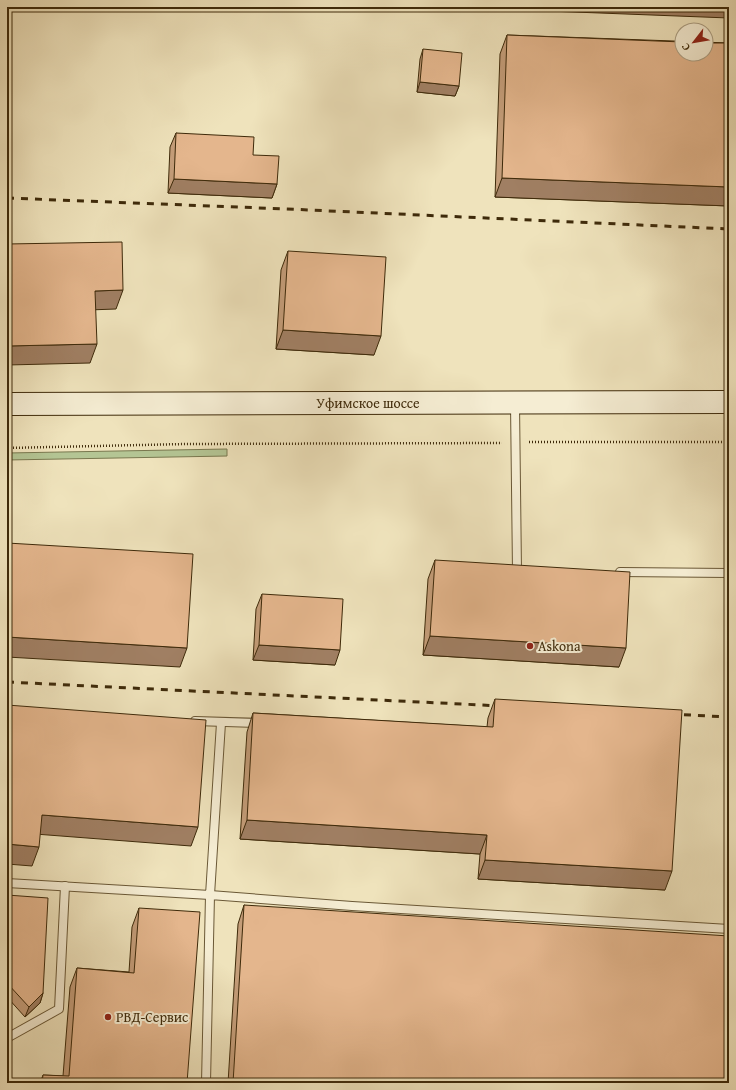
<svg xmlns="http://www.w3.org/2000/svg" width="736" height="1090" font-family="'Gentium Book Plus',serif">
  <style>
    .green { fill: #b4c594; stroke: #79784f }
    .lines { fill: none; stroke-linecap: round; stroke-linejoin: round }
    .service-casing { stroke: #6a5836; stroke-width: 10 }
    .secondary-casing { stroke: #3e2a0a; stroke-width: 24 }
    .path { stroke: #3e2a0a; stroke-width: 2.5; stroke-dasharray: 1 2; stroke-linecap: butt }
    .service { stroke: #f5edd3; stroke-width: 8 }
    .secondary { stroke: #f5edd3; stroke-width: 22 }
    .rail { stroke: #3e2a0a; stroke-width: 3; stroke-dasharray: 7 7; stroke-linecap: butt }
    .wall { fill: #c49d79; stroke: #3e2a0a }
    .shaded-wall { fill: #a07f63; stroke: #3e2a0a }
    .building { fill: #e4b68d; stroke: #3e2a0a }
    .poi-dot { fill: #8f2418; stroke: #f5edd3; stroke-width: 1.5 }
    .labels { text-anchor: middle; dominant-baseline: central; stroke-width: 4; stroke-linejoin: round; paint-order: stroke }
    .street-label { font-size: 14px; fill: #3e2a0a; stroke: #f5edd3 }
    .poi-label { font-size: 14px; fill: #3e2a0a; stroke: #f5edd3; text-anchor: start }
  </style>
  <rect width="100%" height="100%" fill="#efe3bc"/>
  <filter id="stains"><feTurbulence type="fractalNoise" baseFrequency=".005" numOctaves="4"/><feColorMatrix values="0 0 0 0 .2 0 0 0 0 .09 0 0 0 0 .02 0 0 0 .5 -.17"/></filter>
  <radialGradient id="worn" r=".72"><stop offset=".6" stop-color="#630" stop-opacity="0"/><stop offset="1" stop-color="#630" stop-opacity=".3"/></radialGradient>
  <path class="green" d="M227,449v7l-220,4v-7z"/>
  <g class="lines">
    <defs>
      <g id="service">
        <path d="M515,404l2,167"/>
        <path d="M620,572l109,1"/>
        <path d="M195,721l65,2"/>
        <path d="M7,883l203,12 11,-172"/>
        <path d="M7,1038l52,-29 6,-123"/>
        <path d="M206,1083l4,-188 142,11 377,23"/>
      </g>
      <path id="secondary" d="M7,404l722,-2"/>
    </defs>
    <use href="#service" class="service-casing"/>
    <use href="#secondary" class="secondary-casing"/>
    <g class="path">
      <path d="M529,442h200"/>
      <path d="M7,448l178,-4 317,-1"/>
    </g>
    <use href="#service" class="service"/>
    <use href="#secondary" class="secondary"/>
    <g class="rail">
      <path d="M7,198l280,11 442,20"/>
      <path d="M7,682l495,24"/>
      <path d="M670,714l59,3"/>
    </g>
  </g>
  <g class="wall">
    <path d="M507,35l222,8v163l-234,-9 5,-143z"/>
    <path d="M423,49l36,37 -4,10 -38,-4 3,-33z"/>
    <path d="M176,133l77,22 24,29 -5,14 -104,-5 2,-46z"/>
    <path d="M288,251l86,104 -98,-6 5,-79z"/>
    <path d="M435,560l184,107 -196,-12 5,-76z"/>
    <path d="M262,594l73,71 -82,-5 3,-51z"/>
    <path d="M495,699l170,191 -187,-11 2,-25 -240,-15 7,-107 6,-19 234,14 1,-9z"/>
    <path d="M7,895l36,98 -3,10 -15,14 -18,-20z"/>
    <path d="M244,905l485,178h-501l10,-159z"/>
    <path d="M139,908l48,175h-147l3,-8 20,1 7,-89 7,-19 52,4 3,-45z"/>
  </g>
  <g class="shaded-wall">
    <path d="M549,7h180v11l-181,-7z"/>
    <path d="M420,82l39,4 -4,10 -38,-4z"/>
    <path d="M502,178l227,9v19l-234,-9z"/>
    <path d="M174,179l103,5 -5,14 -104,-5z"/>
    <path d="M123,290l-7,19 -28,1 7,-19z"/>
    <path d="M283,330l98,6 -7,19 -98,-6z"/>
    <path d="M97,344l-7,19 -83,2v-19z"/>
    <path d="M430,636l196,12 -7,19 -196,-12z"/>
    <path d="M7,637l180,11 -7,19 -173,-10z"/>
    <path d="M259,645l81,5 -5,15 -82,-5z"/>
    <path d="M42,815l156,12 -7,19 -156,-12z"/>
    <path d="M247,820l240,15 -7,19 -240,-15z"/>
    <path d="M7,844l32,3 -7,19 -25,-2z"/>
    <path d="M485,860l187,11 -7,19 -187,-11z"/>
    <path d="M43,993l-3,10 -15,14 4,-10z"/>
  </g>
  <g class="building">
    <path d="M507,35l175,7v12h24v-11h23v144l-227,-9z"/>
    <path d="M423,49l39,4 -3,33 -39,-4z"/>
    <path d="M176,133l78,4 -1,18 26,1 -2,28 -103,-5z"/>
    <path d="M122,242l1,48 -28,1 2,53 -90,2v-102z"/>
    <path d="M288,251l98,6 -5,79 -98,-6z"/>
    <path d="M7,543l186,11 -6,94 -180,-11z"/>
    <path d="M435,560l195,12 -4,76 -196,-12z"/>
    <path d="M262,594l81,5 -3,51 -81,-5z"/>
    <path d="M495,699l187,11 -10,161 -187,-11 2,-25 -240,-15 6,-107 240,14z"/>
    <path d="M7,705l199,15 -8,107 -156,-12 -3,32 -32,-3z"/>
    <path d="M7,895l41,3 -5,95 -14,14 -22,-24z"/>
    <path d="M244,905l485,31v147h-496z"/>
    <path d="M139,908l61,4 -13,171h-145l1,-8 26,1 8,-108 57,5z"/>
  </g>
  <g class="poi-dot">
    <circle cx="530" cy="646" r="4"/>
    <circle cx="108" cy="1017" r="4"/>
  </g>
  <g class="labels">
    <g class="street-label">
      <text x="368" y="403">Уфимское шоссе</text>
    </g>
    <g class="poi-label">
      <text x="538" y="646">Askona</text>
      <text x="116" y="1017">РВД-Сервис</text>
    </g>
  </g>
  <rect width="736" height="1090" fill="none" stroke="#efe3bc" stroke-width="24"/>
  <rect x="8" y="8" width="720" height="1074" fill="none" stroke="#3e2a0a" stroke-width="2"/>
  <rect x="12" y="12" width="712" height="1066" fill="none" stroke="#3e2a0a"/>
  <g transform="translate(694 42) rotate(239)"><circle r="19" fill="#f5edd3" stroke="#ac9f83"/>
  <path d="M0-3L7 15L0 10L-7 15Z" fill="#8f2418"/>
  <text y="-6" font-size="11" font-weight="bold" text-anchor="middle" fill="#3e2a0a">С</text>
  </g>
  <rect width="100%" height="100%" filter="url(#stains)"/>
  <rect width="100%" height="100%" fill="url(#worn)"/>
</svg>
